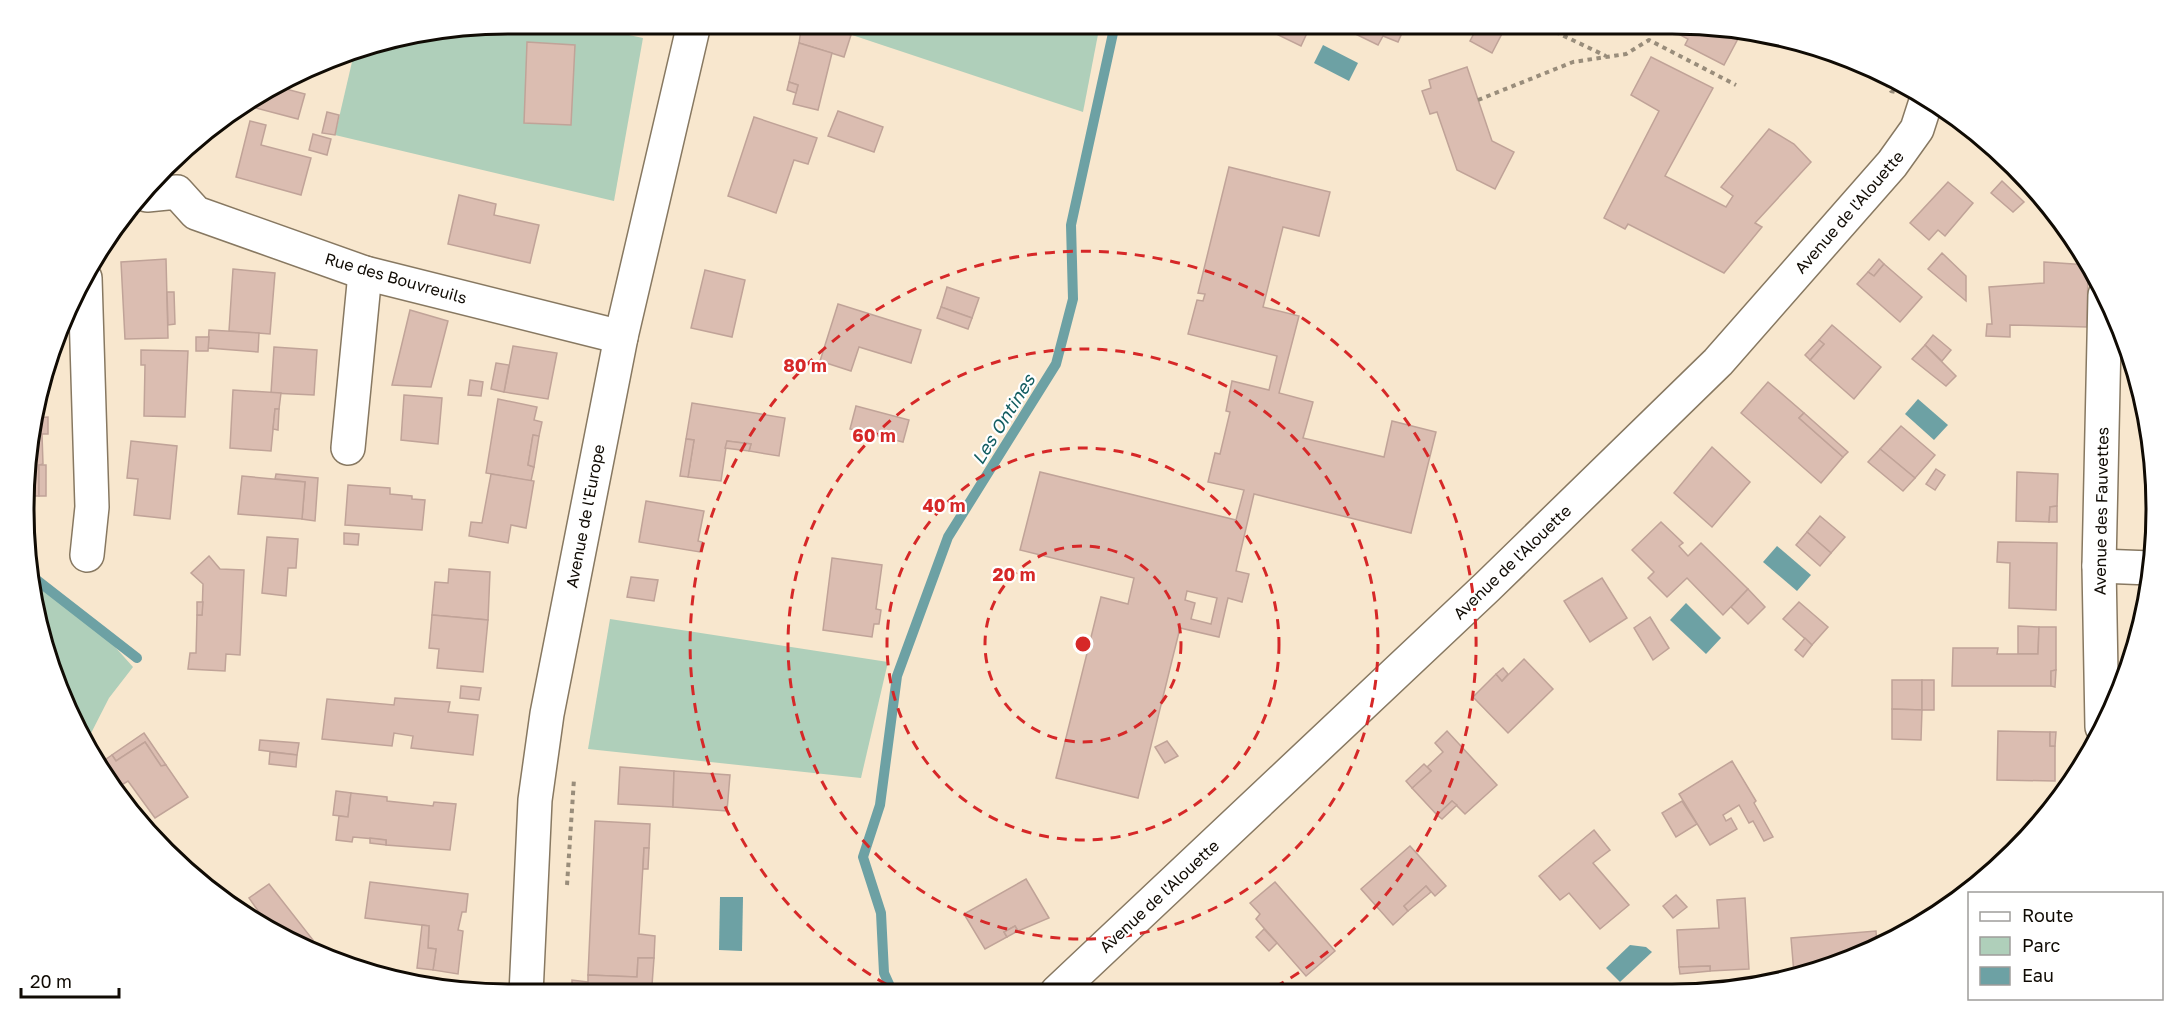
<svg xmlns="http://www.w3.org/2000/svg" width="2181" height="1018" font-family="'Golos Text',sans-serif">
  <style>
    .green { fill: #afcfba }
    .water { fill: #6da1a4 }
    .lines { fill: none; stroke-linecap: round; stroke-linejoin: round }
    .stream { stroke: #6da1a4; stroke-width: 10 }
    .building { fill: #dbbdb1; stroke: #c0a398; stroke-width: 1.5; fill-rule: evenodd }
    .minor-casing { stroke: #877861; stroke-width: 36 }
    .tertiary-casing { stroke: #877861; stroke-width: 36 }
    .path { stroke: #998d7b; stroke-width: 4; stroke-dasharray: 4.5 4.5; stroke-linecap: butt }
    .minor { stroke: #fff; stroke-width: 33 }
    .tertiary { stroke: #fff; stroke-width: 33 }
    .ring { fill: none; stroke: #d62828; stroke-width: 3; stroke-dasharray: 10 8 }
    .labels { text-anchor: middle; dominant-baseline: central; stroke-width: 4.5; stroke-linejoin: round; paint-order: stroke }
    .street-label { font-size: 16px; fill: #100b04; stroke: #fff }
    .water-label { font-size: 18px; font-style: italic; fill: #135d61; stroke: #fff }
    .rim { fill: none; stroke: #100b04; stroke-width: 3 }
    .centre { fill: #d62828; stroke: #fff; stroke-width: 3 }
    .ring-label { font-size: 18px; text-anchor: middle; font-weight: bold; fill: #d62828; stroke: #fff; stroke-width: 4.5; stroke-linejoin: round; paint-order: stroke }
  </style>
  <rect width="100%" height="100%" fill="#f8e7ce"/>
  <g class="green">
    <path d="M509,24h68l66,14 -29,163 -279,-66 20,-86z"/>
    <path d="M819,24h281l-17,88z"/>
    <path d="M32,584l58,35 43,48 -24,31 -23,45 -12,-19z"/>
    <path d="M610,619l278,43 -27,116 -273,-29z"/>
  </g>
  <g class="water">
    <path d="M1323,45l35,18 -9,18 -35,-18z"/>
    <path d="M1918,399l30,26 -14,15 -29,-26z"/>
    <path d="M1777,546l34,29 -14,16 -34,-29z"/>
    <path d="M1686,603l35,35 -15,16 -36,-34z"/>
    <path d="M720,897h23l-1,54 -23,-1z"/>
    <path d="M1630,945l16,2 6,5 -32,30 -14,-14z"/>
  </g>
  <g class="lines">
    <g class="stream">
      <path d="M29,574l108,84"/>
      <path d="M893,993l-9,-20 -3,-60 -18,-56 17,-52 17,-129 51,-139 108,-173 17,-65 -2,-74 44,-201"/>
    </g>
  </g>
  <g class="building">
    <path d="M802,24h17l32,11 -7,22 -45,-14z"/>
    <path d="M1274,24h16l17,9 -6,13 -31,-15z"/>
    <path d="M1290,24h21l-4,9z"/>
    <path d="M1335,24h71l-8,18 -15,-6 -5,9z"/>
    <path d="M1479,24h38l-3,8 -9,-4 -13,25 -22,-12z"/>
    <path d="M1660,24l75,6 6,3 -17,32 -39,-20 3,-6z"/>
    <path d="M527,42l48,3 -4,80 -47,-2z"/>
    <path d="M799,43l33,10 -14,57 -25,-6 5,-19 -9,-3z"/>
    <path d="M1651,57l62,31 -48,88 61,31 7,-11 -12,-9 48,-58 25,15 17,18 -56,61 7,4 -38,46 -96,-49 -3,5 -21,-11 55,-107 -28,-16z"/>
    <path d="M1467,67l25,74 22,11 -19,37 -38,-19 -20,-58 -7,2 -8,-23 9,-3 -2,-8z"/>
    <path d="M789,82l9,3 -2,8 -9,-3z"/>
    <path d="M287,85l-1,4 19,5 -7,25 -50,-13z"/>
    <path d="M838,111l45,16 -9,25 -46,-16z"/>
    <path d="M327,112l12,3 -4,20 -13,-2z"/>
    <path d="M754,117l63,21 -9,26 -14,-4 -18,53 -48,-17z"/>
    <path d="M250,121l16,4 -5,20 50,13 -10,37 -65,-18z"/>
    <path d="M313,134l18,5 -4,16 -18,-5z"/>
    <path d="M1229,167l101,25 -11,44 -36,-9 -20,80 36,9 -20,77 34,9 -10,36 81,19 8,-36 44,11 -25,101 -157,-39 -18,77 13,3 -7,28 -14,-4 -9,39 -39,-9 -42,170 -82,-20 45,-181 27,7 6,-26 -114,-28 20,-78 196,48 8,-30 -36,-8 7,-29 5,1 10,-42 -4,-1 6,-30 37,9 8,-34 -89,-22 9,-34 6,1 2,-7 -7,-1zM1187,591l30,7 -6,26 -20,-5 4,-16 -10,-3z"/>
    <path d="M2002,181l22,21 -11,10 -22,-19z"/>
    <path d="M1948,182l25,21 -28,33 -7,-6 -9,10 -19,-17z"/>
    <path d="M459,195l37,9 -2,11 45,10 -9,38 -82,-19z"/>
    <path d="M1942,253l24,23v25l-38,-32z"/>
    <path d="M166,259l2,79 -43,1 -4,-77z"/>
    <path d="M1879,259l5,5 -10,12 -6,-4z"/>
    <path d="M2044,262l44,3 -1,62 -77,-2v12l-24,-1 1,-12h5l-3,-37 55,-4z"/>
    <path d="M1884,264l38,33 -22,25 -43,-38 11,-12 6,4z"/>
    <path d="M233,269l42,4 -5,61 -41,-3z"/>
    <path d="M705,270l40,10 -13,57 -41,-9z"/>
    <path d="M947,287l32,11 -7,20 -31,-11z"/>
    <path d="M167,292h7l1,32 -7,1z"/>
    <path d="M838,304l83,26 -10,33 -52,-16 -8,24 -31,-10z"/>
    <path d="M941,307l31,11 -4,11 -31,-11z"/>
    <path d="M410,310l38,11 -17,66 -39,-2z"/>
    <path d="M1832,325l49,42 -27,32 -44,-39 14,-16 -5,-4z"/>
    <path d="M209,330l50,3 -1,19 -50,-4z"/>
    <path d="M1933,335l18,15 -9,11 -17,-16z"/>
    <path d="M196,337h13l-1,14h-12z"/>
    <path d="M1819,340l5,4 -14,16 -5,-5z"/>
    <path d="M1925,345l31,31 -10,10 -34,-27z"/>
    <path d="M513,346l44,7 -9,46 -44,-7z"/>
    <path d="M274,347l43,3 -3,45 -43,-2z"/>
    <path d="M141,350l47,1 -3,66 -41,-1 1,-51h-4z"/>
    <path d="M496,363l13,2 -5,27 -13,-3z"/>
    <path d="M470,380l13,2 -2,14 -13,-1z"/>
    <path d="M1768,382l36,31 -5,5 44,39 -22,26 -80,-70z"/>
    <path d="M233,390l48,3 -2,16h-4l-4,42 -41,-3z"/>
    <path d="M404,395l38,3 -4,46 -37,-4z"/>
    <path d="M498,399l39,8 -3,13 8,2 -3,14 -6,-1 -5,30 6,2 -3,14 -45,-8z"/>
    <path d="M692,403l93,15 -6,38 -30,-5 2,-7 -24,-3 -6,40 -33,-4 6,-37 -8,-1z"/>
    <path d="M856,406l53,14 -6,22 -53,-13z"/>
    <path d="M275,409h4l-1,21 -5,-1z"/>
    <path d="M1804,413l44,39 -5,5 -44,-39z"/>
    <path d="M48,417v17h-6l1,30 -4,1v31h-8l2,-78z"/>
    <path d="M1901,426l34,29 -20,23 -35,-29z"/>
    <path d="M533,435l6,1 -5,31 -6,-2z"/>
    <path d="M686,439l8,1 -6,37 -8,-1z"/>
    <path d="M131,441l46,5 -7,73 -36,-4 4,-36 -11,-1z"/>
    <path d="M727,441l24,3 -2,7 -24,-3z"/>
    <path d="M1712,447l38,35 -38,45 -38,-34z"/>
    <path d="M1880,449l35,29 -12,13 -35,-29z"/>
    <rect x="39" y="465" width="7" height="31"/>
    <path d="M1936,469l9,6 -10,15 -9,-6z"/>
    <path d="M2017,472l41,2 -1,32 -7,1 -1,15 -33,-1z"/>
    <path d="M276,474l42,4 -3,43 -13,-2 3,-37 -30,-3z"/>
    <path d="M491,474l43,7 -8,47 -15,-3 -3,18 -39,-7 2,-14 11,1z"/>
    <path d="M242,476l63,6 -3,37 -64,-5z"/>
    <path d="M348,485l42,3v6l22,2v3l13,1 -3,30 -77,-5z"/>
    <path d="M646,501l58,10 -6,30 4,1 -2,10 -61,-10z"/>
    <path d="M2057,506v16h-8l1,-15z"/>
    <path d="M1820,516l25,21 -14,16 -24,-21z"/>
    <path d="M1661,522l22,21 -4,3 9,10 13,-13 47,46 -25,26 -36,-37 -20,19 -19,-19 6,-6 -22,-22z"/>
    <path d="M1807,532l24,21 -11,13 -24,-21z"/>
    <path d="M344,533l15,1 -1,11 -14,-1z"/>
    <path d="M267,537l31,2 -2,29h-8l-2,28 -24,-3z"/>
    <path d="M1998,542l59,1 -1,67 -47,-2 1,-45 -13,-1z"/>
    <path d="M209,556l11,13 24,1 -4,85 -14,-1 -1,17 -37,-2 2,-16h6l1,-38h5l1,-31 -12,-11z"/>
    <path d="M832,558l50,7 -6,44 5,1 -2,14h-5l-2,13 -49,-7z"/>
    <path d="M449,569l41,3 -2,48 -56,-5 3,-33 13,1z"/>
    <path d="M631,577l27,3 -4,21 -27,-4z"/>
    <path d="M1602,578l25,40 -37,24 -26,-41z"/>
    <path d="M1748,589l17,18 -17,17 -17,-17z"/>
    <path d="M197,602h6l-1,13h-5z"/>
    <path d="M1799,602l29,25 -16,18 -29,-26z"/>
    <path d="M432,615l56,5 -5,52 -46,-4 2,-19 -10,-1z"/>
    <path d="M1650,617l19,31 -16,12 -19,-32z"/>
    <path d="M2018,626l21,1 -1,27h-20z"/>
    <path d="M2039,627h17v43l-5,1v15h-99l1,-38h45l-1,6h41z"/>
    <path d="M1805,638l7,7 -9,12 -8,-7z"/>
    <path d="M1524,659l29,30 -45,44 -35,-36 23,-23 6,7z"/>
    <path d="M1503,668l5,6 -6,7 -6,-7z"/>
    <path d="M2056,670l-1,17 -4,-1v-15z"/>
    <path d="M1892,680h30v30l-30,-1z"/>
    <rect x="1922" y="680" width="12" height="30"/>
    <path d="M461,686l20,2 -2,12 -19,-2z"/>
    <path d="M395,698l55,4 -2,10 30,3 -5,40 -62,-7 2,-12 -19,-3 -2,13 -70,-7 5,-40 67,6z"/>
    <path d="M1892,709l30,1 -1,30 -29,-1z"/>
    <path d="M1447,731l50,54 -32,29 -13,-13 -15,14 -25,-27 19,-17 -4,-4 16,-15 -8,-9z"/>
    <path d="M1998,731l52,1v14h5v35l-58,-1z"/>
    <path d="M2050,732h6l-1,14h-5z"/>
    <path d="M144,733l22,32 -5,1 -16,-24 -29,19 -4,-6z"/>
    <path d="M260,740l39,3 -2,12 -38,-5z"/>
    <path d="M1167,741l11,15 -13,7 -10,-16z"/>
    <path d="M145,742l16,24 5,-1 22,32 -33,21 -27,-37 -13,8 -16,-25 13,-9 4,6z"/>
    <path d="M270,752l27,3 -1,12 -27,-3z"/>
    <path d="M1732,761l24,40 -2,2 19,34 -9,4 -11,-20 -4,2 -10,-18 -16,10 3,6 5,-3 6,11 -27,16 -31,-51z"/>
    <path d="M1424,764l7,7 -19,17 -6,-7z"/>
    <path d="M620,767l54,4 -1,36 -55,-3z"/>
    <path d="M674,771l56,4 -3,36 -54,-4z"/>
    <path d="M336,791l15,2 -3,24 -15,-2z"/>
    <path d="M351,793l36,4v4l46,5 1,-4 22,2 -6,46 -64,-5v-5l-33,-3 -1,5 -16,-2 3,-24 9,1z"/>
    <path d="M1452,801l5,4 -15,14 -5,-4z"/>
    <path d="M1682,801l15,23 -21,13 -14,-24z"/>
    <path d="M595,821l55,3 -1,24h-5l-5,86 16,2 -1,22h-16l-1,19 -49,-2z"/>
    <path d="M1594,830l16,20 -17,13 36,42 -29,24 -31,-36 -9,7 -21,-24z"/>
    <path d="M370,838l16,2v5l-16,-2z"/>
    <path d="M1410,846l36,40 -11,10 -9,-10 -22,20 4,5 -15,14 -32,-36z"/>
    <path d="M644,848h5l-1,21h-5z"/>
    <path d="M1026,879l23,39 -31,13 -3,-5 -11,6 3,5 -22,12 -21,-35z"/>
    <path d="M370,882l98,12 -2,18h-4l-4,18 5,1 -5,43 -25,-4 3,-21 -8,-1 1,-22 -64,-8z"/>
    <path d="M1275,882l60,69 -29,25 -50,-57 4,-5 -10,-11z"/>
    <path d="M269,884l44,56 -8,6 -39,-24 -17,-24z"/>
    <path d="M1426,886l5,6 -23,19 -4,-5z"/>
    <path d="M1676,895l11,12 -14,11 -10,-12z"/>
    <path d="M1745,898l4,71 -39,2v-5l-31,1 -2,-37 42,-2 -2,-28z"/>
    <path d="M422,925l7,1 -1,22 8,1 -3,21 -16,-2z"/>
    <path d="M1015,926l3,5 -11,6 -3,-5z"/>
    <path d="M1264,929l13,14 -8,8 -13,-14z"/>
    <path d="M1876,931l1,15 -19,11 -64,17 -3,-36z"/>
    <path d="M638,958h16l-2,27h-2l-1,9h-77v-14l16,2v-7l49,2z"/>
    <path d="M1710,966v5l-30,3 -1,-7z"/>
  </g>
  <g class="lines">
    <defs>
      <g id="minor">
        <path d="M147,195l30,-3 19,21 169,60 256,64"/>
        <path d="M85,278l7,229 -5,48"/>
        <path d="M348,448l17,-175"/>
        <path d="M2099,566l52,2"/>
        <path d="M2102,727l-3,-161 6,-271"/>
      </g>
      <g id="tertiary">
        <path d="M1057,992l430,-405 231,-225 174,-198 25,-35 10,-31"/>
        <path d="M526,994l9,-194 12,-86 74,-377 73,-313"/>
      </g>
    </defs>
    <use href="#minor" class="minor-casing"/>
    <use href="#tertiary" class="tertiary-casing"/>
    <g class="path">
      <path d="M1539,24l67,32"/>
      <path d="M1849,58l34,20 8,13 4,1"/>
      <path d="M1478,100l95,-38 53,-8 23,-14 87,45"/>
      <path d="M567,885l7,-106"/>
    </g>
    <use href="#minor" class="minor"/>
    <use href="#tertiary" class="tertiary"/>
  </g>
  <g class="ring">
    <circle cx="1083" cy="644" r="98"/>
    <circle cx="1083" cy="644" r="196"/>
    <circle cx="1083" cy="644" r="295"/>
    <path d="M902 993A393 393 0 1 1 1268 991"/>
  </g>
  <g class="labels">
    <g class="street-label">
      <text transform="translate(1849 212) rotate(-49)">Avenue de l'Alouette</text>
      <text transform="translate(396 278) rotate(16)">Rue des Bouvreuils</text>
      <text transform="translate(2101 511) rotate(-89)">Avenue des Fauvettes</text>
      <text transform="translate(585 516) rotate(-79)">Avenue de l'Europe</text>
      <text transform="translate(1512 562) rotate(-44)">Avenue de l'Alouette</text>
      <text transform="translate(1159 896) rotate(-43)">Avenue de l'Alouette</text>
    </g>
    <g class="water-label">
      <text transform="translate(1003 419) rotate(-58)">Les Ontines</text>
    </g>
  </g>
  <path d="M0 0H2181V1018H0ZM508 34H1672A474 474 0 0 1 2146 508V510A474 474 0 0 1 1672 984H508A474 474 0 0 1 34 510V508A474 474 0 0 1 508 34Z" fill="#fff" fill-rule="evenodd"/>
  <path class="rim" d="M508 34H1672A474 474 0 0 1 2146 508V510A474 474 0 0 1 1672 984H508A474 474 0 0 1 34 510V508A474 474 0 0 1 508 34Z"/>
  <circle cx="1083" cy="644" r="9" class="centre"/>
  <g class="ring-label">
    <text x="805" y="372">80 m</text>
    <text x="874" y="442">60 m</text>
    <text x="944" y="512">40 m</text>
    <text x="1014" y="581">20 m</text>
  </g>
  <rect x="1968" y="892" width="195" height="108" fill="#ffffff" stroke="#9f9d9b" stroke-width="1.5"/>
  <rect x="1980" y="912" width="30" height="9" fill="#ffffff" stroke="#9f9d9b" stroke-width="1.5"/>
  <text x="2022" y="922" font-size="18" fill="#100b04">Route</text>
  <rect x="1980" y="937" width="30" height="18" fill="#afcfba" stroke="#9f9d9b" stroke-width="1.5"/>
  <text x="2022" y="952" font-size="18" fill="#100b04">Parc</text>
  <rect x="1980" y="967" width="30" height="18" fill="#6da1a4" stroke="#9f9d9b" stroke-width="1.5"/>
  <text x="2022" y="982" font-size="18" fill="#100b04">Eau</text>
  <path d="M21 988v9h98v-9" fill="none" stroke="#100b04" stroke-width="3"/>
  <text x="30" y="988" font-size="18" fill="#100b04" stroke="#ffffff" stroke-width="4.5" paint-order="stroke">20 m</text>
</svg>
